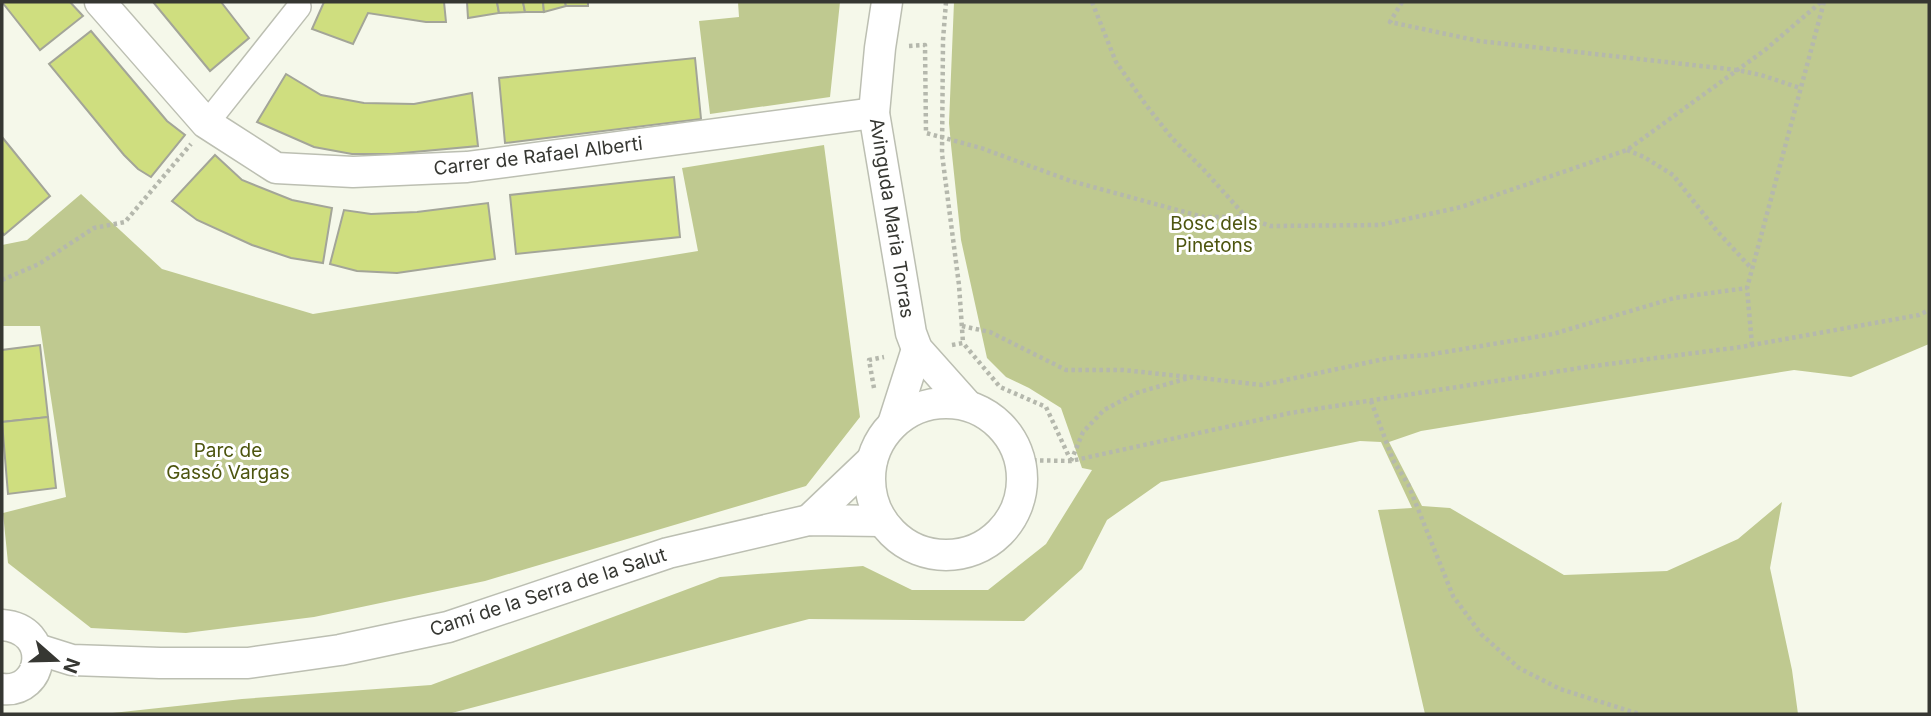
<svg xmlns="http://www.w3.org/2000/svg" width="1931" height="716" font-family="Inter,sans-serif">
  <style>
    .green { fill: #bfc990 }
    .building { fill: #cfde7f; stroke: #a3a598; stroke-width: 2 }
    .lines { fill: none; stroke-linecap: round; stroke-linejoin: round }
    .pedestrian-casing { stroke: #bcbfb2; stroke-width: 26 }
    .minor-casing { stroke: #bcbfb2; stroke-width: 33 }
    .path { stroke: #b5b8ad; stroke-width: 4.5; stroke-dasharray: 3.5 3.5; stroke-linecap: butt }
    .pedestrian { stroke: #fff; stroke-width: 23 }
    .minor { stroke: #fff; stroke-width: 30 }
    .labels { text-anchor: middle; dominant-baseline: central; stroke-width: 6; stroke-linejoin: round; paint-order: stroke }
    .street-label { font-size: 19px; fill: #363732; stroke: #fff }
    .park-label { font-size: 19px; fill: #4d550f; stroke: #fff }
  </style>
  <rect width="100%" height="100%" fill="#f5f8ea"/>
  <g class="green">
    <path d="M738,2h102l-10,95 -120,17 -11,-93 40,-4z"/>
    <path d="M954,2h975v342l-78,33 -57,-7 -373,61 -32,11 33,64 28,2 114,67 103,-4 71,-32 44,-37 -12,66 22,102 6,44h-373l-47,-204 34,-2 -31,-66 -21,-1 -199,41 -54,38 -25,49 -58,52 -215,-2 -361,95h-345l139,-15 189,-14 289,-108 143,-11 49,24h76l58,-46 46,-74 -10,-2 -21,-60 -32,-20 -23,-11 -19,-19 -26,-118 -10,-95 -2,-22z"/>
    <path d="M824,145l36,272 -54,69 -321,95 -171,36 -128,16 -95,-5 -83,-65 -5,-50 63,-16 -26,-171h-38v-81l25,-5 54,-46 81,75 151,45 385,-63 -16,-83z"/>
  </g>
  <g class="building">
    <path d="M2,2h68l13,14 -43,34z"/>
    <path d="M153,2h68l28,36 -39,33z"/>
    <path d="M324,2h120l2,20h-20l-58,-9 -15,31 -41,-15z"/>
    <path d="M467,2h30l2,11 -31,5z"/>
    <path d="M497,2h26l2,10 -26,1z"/>
    <path d="M523,2h20l1,10h-19z"/>
    <path d="M543,2h22l1,4 -22,6z"/>
    <path d="M565,2h23v4h-22z"/>
    <path d="M91,31l76,90 18,14 -34,42 -13,-8 -14,-14 -75,-91z"/>
    <path d="M695,58l6,61 -196,24 -6,-65z"/>
    <path d="M286,74l35,21 43,8 50,1 58,-11 6,53 -86,8h-40l-38,-7 -57,-25z"/>
    <path d="M2,137l48,59 -46,39 -2,-3z"/>
    <path d="M215,155l27,25 50,20 40,8 -9,55 -32,-5 -39,-13 -55,-25 -25,-19z"/>
    <path d="M674,177l6,60 -164,17 -6,-59z"/>
    <path d="M488,203l7,56 -98,14 -40,-2 -27,-7 14,-54 27,4 46,-2z"/>
    <path d="M40,345l8,72 -46,5v-72z"/>
    <path d="M48,417l8,71 -48,6 -6,-72z"/>
  </g>
  <g class="lines">
    <defs>
      <path id="pedestrian" d="M214,114l85,-107"/>
      <g id="minor">
        <path d="M100,2l106,121 70,45 77,4 114,-5 407,-54"/>
        <path d="M887,2l-7,46 -6,65 37,220 6,16 50,56"/>
        <circle cx="946" cy="479" r="76"/>
        <path d="M893,424l24,-75"/>
        <path d="M809,520l63,-60"/>
        <path d="M2,625c52,4 42,69 0,64"/>
        <path d="M37,649l35,11 88,3h88l92,-13 108,-23 220,-74 141,-33 73,1"/>
      </g>
    </defs>
    <use href="#pedestrian" class="pedestrian-casing"/>
    <use href="#minor" class="minor-casing"/>
    <g class="path">
      <path d="M946,2l-3,38 -1,114 17,131 4,58"/>
      <path d="M1092,2l24,60 30,43 26,33 32,32 42,47"/>
      <path d="M1402,2l-12,20 89,19 258,29 24,5 39,13"/>
      <path d="M909,46l16,-1 1,88 55,15 90,33 132,36h43l24,9 110,-1 81,-18 166,-57 138,-100 56,-48"/>
      <path d="M1627,150l17,7 29,18 44,56 35,38"/>
      <path d="M2,280l37,-16 55,-36 31,-6 66,-78"/>
      <path d="M962,326l28,6 76,38h57l66,7"/>
      <path d="M952,345l11,-2 37,44 46,20 25,54"/>
      <path d="M1752,345l-5,-57 77,-286"/>
      <path d="M874,388l-5,-28 15,-3"/>
      <path d="M1371,401l22,59 15,24 45,112 28,38 38,34 41,21 79,25"/>
      <path d="M1019,460l52,1 219,-48 296,-46 155,-20 178,-32 10,-5"/>
      <path d="M1071,461l12,-29 21,-22 32,-17 56,-16 70,8 127,-27 38,-3 126,-21 121,-36 73,-10"/>
    </g>
    <use href="#pedestrian" class="pedestrian"/>
    <use href="#minor" class="minor"/>
  </g>
  <g class="labels">
    <g class="street-label">
      <text transform="translate(538 156) rotate(-7)">Carrer de Rafael Alberti</text>
      <text transform="translate(892 218) rotate(81)">Avinguda Maria Torras</text>
      <text transform="translate(548 592) rotate(-18)">Camí de la Serra de la Salut</text>
    </g>
    <g class="park-label">
      <text x="1214" y="223">Bosc dels<tspan x="1214" dy="22">Pinetons</tspan></text>
      <text x="228" y="450">Parc de<tspan x="228" dy="22">Gassó Vargas</tspan></text>
    </g>
  </g>
  <rect width="1931" height="716" fill="none" stroke="#363732" stroke-width="7"/>
  <g transform="translate(56 660) rotate(110)" stroke="#ffffff" stroke-width="5" paint-order="stroke">
  <path d="M0-5L12 26L0 18L-12 26Z" fill="#363732"/>
  <text y="-10" font-size="19" font-weight="bold" text-anchor="middle" fill="#363732">N</text>
  </g>
</svg>
